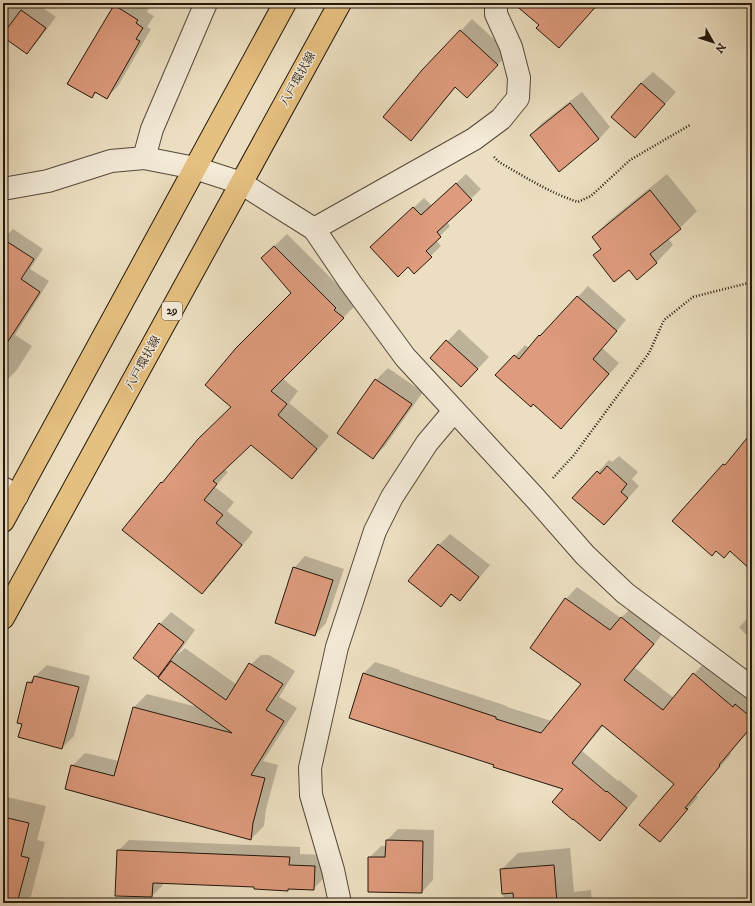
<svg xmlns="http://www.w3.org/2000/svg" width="755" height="906" font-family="'IM FELL DW Pica','Noto Serif JP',serif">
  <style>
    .shadow { fill: #0003 }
    .building { fill: #de9b7d; stroke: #23170c }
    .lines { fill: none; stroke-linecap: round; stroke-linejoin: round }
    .minor-casing { stroke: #554939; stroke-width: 24 }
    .primary-casing { stroke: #23170c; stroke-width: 24 }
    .path { stroke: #23170c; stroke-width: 2.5; stroke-dasharray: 1 2; stroke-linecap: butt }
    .minor { stroke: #f3ead7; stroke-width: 22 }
    .primary { stroke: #e6c080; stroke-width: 22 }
    .labels { text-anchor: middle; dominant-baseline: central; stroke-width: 3; stroke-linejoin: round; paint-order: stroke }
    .shield { fill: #f3ead7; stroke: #615649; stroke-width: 1 }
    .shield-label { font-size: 11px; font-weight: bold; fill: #23170c }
    .street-label { font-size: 12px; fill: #23170c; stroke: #f3ead7 }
  </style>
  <rect width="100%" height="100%" fill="#ecdfc1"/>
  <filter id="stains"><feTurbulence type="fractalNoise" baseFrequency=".005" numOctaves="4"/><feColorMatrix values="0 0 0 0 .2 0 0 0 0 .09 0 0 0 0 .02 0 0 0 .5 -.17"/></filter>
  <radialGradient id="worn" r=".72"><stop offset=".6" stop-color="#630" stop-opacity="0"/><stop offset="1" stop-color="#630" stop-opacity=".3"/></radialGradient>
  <g class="shadow">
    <path d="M3,3h33l20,14 -19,25 -10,11 -24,-18z"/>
    <path d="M117,3h24l8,5 -2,4 7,4 -7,11 4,2 -33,57 -12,12 -9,-6 -5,5 22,-92z"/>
    <path d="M472,19l37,34 -31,32 -22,2 -34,41 -11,11 12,-68z"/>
    <path d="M653,72l23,20 -29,33 -12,12 6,-54z"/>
    <path d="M582,92l28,35 -11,12 -68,-4 11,-12z"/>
    <path d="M466,174l15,15 -34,33 3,4 -14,14 5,6 -27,26 -32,-35 42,-39 8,8z"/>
    <path d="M667,174l30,37 -17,17 -12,10 5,7 -16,17 -20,16 -8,-9 -34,-14 7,-7 -9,-11 17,-17z"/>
    <path d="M13,229l30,20 -13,20 19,12 -34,54 17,11 -16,25 -10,10 -1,-1 -2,3v-144z"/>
    <path d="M287,234l61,61 -2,2 9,9 -73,72 16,13 -9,12 40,33 -25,30 -12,12 -41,-34 -27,25 4,3 -13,15 19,15 -7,9 26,21 -39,49 -12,12 -78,-63 38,-47 71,-76 59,-114 -30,-35z"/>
    <path d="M588,286l38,34 -24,28 17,15 -48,54 -38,-14 -36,-28 28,-30 4,3 11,-13 11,-9z"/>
    <path d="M459,329l30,28 -16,17 -41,-16z"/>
    <path d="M388,368l35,24 -38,54 -12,12 -35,-25 38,-53z"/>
    <path d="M752,402v11l-5,-5z"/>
    <path d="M619,456l19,16 -6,7 7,7 -24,27 -11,11 -30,-26 35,-38 3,2z"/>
    <path d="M450,534l40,31 -19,23 -12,11 -7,-5 -11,12 -2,-61z"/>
    <path d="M305,556l39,13 -18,54 -11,12 -21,-67z"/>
    <path d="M577,587l44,31 12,-12 32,25 -30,37 39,30 20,-24 11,-12 47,35v30l-22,26 1,1 -35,41 2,2 -27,32 -11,12 15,-57 -71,-59 -22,26 36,30 1,-1 19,16 -27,32 -11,11 -35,-51 -70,-24 -132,-90 12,-12 25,8 -1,1 108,35v1l45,14 30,-38 -16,-84z"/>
    <path d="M752,608v33l-13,-14 11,-11 -3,-3z"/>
    <path d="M171,612l24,18 -18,25 8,-7 52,37 10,-17 14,-13h8l26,16 -16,26 18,11 -34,53 15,4 -12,44 -2,17 -13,13 -185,-50 6,-23 13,-13 34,8 15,-54 13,-13 54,14 -37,-38 -6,6 2,-52z"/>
    <path d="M47,665l43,11 -16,60 -12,12 -34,-65z"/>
    <path d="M3,796l43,10 -9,34 8,2 -14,54 -8,7h-20z"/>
    <path d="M398,829l36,1 -1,50 -11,12 -53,-34 12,-12h5v-5z"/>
    <path d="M129,840l171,7v7l25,1 -1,23 -11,11 -24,-1 -1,1 -33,-3 -92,-3v2l-11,11 -34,-45z"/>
    <path d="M570,848l4,44 17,-2 1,13h-88l-3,-33 17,-17z"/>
  </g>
  <g class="building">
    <path d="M513,3h86l-40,45 -23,-20 3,-3z"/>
    <path d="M114,5l24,15 -2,3 7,5 -7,11 4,2 -33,58 -12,-7 -3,6 -25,-14z"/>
    <path d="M21,10l25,18 -19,26 -24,-17v-3z"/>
    <path d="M460,30l38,35 -31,33 -12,-11 -44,54 -28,-24 39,-47z"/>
    <path d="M641,83l24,21 -30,34 -24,-21z"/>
    <path d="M570,103l29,36 -40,33 -29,-37z"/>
    <path d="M456,183l16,17 -35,32 4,5 -15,14 6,6 -18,17 -6,-7 -10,10 -28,-30 43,-40 8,8z"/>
    <path d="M650,190l31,39 -31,25 7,9 -20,17 -8,-10 -15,12 -21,-27 8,-6 -9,-12z"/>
    <path d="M3,239l31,20 -13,20 19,13 -37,57z"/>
    <path d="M274,246l62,62 -2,2 10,8 -73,73 16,13 -9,11 39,34 -25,30 -41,-34 -38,36 4,3 -13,16 19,15 -7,8 26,22 -40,49 -80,-64 39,-48 1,1 36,-44 33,-32 -26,-22 31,-37 55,-55 -30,-35z"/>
    <path d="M577,296l40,35 -24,28 16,15 -48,55 -28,-25 -2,3 -36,-32 19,-20 5,4 20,-24 1,1z"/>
    <path d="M446,340l32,29 -17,18 -31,-29z"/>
    <path d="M375,379l37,25 -39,55 -36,-26z"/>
    <path d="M752,432v139l-22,-20 -6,7 -8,-7 -4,5 -40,-35 51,-57 2,1z"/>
    <path d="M607,466l20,18 -6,8 7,6 -24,27 -32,-27 25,-27 3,3z"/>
    <path d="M438,544l41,33 -19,24 -9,-7 -10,13 -33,-26z"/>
    <path d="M293,567l40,13 -18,56 -40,-13z"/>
    <path d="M565,598l45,32 11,-13 33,27 -30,36 39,30 30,-37 40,34 2,-3 17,14v8l-33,39 1,1 -35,42 3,1 -28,33 -21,-17 35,-41 -72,-59 -30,38 34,29 1,-1 20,17 -27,33 -27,-22v1l-21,-18 11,-13 -70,-22 1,-2 -145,-47 14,-45 133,44v2l45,14 40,-49 -51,-36z"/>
    <path d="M159,623l25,19 -26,35 -25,-19z"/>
    <path d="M171,661l55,39 23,-37 34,21 -17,26 18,11 -33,54 14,3 -12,45 -2,17 -186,-51 6,-24 43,11 19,-69 99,26 -74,-55z"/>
    <path d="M34,676l45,11 -17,62 -44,-12 4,-13 -5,-1 10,-41 5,1z"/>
    <path d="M3,817l26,6 -8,33 8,2 -12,45h-14z"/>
    <path d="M386,840l37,1 -1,52 -54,-1v-35h17z"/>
    <path d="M117,850l173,7 -1,8 26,1 -1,24 -26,-1v2l-34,-2v-2l-101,-4 -1,14 -37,-1z"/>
    <path d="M554,865l3,38h-43l-1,-10 -11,1 -2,-25z"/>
  </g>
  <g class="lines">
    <defs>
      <g id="minor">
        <path d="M144,158l8,-29 54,-126"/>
        <path d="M3,189l45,-8 63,-20 33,-3 51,10 46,15 73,46 36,53 55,75 130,141 50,57 40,38 127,95"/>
        <path d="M314,229l160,-90 27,-20 17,-21 1,-20 -8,-31 -15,-33v-11"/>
        <path d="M3,488l14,8"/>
        <path d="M340,903l-7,-33 -22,-75 -1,-27 27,-121 38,-116 17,-34 35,-54 27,-32"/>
      </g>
      <g id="primary">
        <path d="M3,521l282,-518"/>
        <path d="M3,618l337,-615"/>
      </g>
    </defs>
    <use href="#minor" class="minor-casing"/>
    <use href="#primary" class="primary-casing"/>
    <g class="path">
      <path d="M494,157l5,5c26,15 51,31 79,40l13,-6 39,-36 60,-35"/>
      <path d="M553,478l21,-23 75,-102 15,-33 29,-23 59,-15"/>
    </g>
    <use href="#minor" class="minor"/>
    <use href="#primary" class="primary"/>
  </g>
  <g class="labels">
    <rect class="shield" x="162" y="302" width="20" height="18" rx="3"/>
    <g class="shield-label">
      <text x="172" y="311">29</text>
    </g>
    <g class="street-label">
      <text transform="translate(298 79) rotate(-61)">八戸環状線</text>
      <text transform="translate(143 363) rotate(-61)">八戸環状線</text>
    </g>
  </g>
  <rect width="755" height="906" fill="none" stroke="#ecdfc1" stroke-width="16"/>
  <rect x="4" y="4" width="747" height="898" fill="none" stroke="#23170c" stroke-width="2"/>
  <rect x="8" y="8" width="739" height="890" fill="none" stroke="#23170c"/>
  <g transform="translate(713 42) rotate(129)" stroke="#f3ead7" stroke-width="3" paint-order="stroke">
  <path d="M0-3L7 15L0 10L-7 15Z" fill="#23170c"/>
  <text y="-6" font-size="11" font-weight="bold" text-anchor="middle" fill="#23170c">N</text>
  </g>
  <rect width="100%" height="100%" filter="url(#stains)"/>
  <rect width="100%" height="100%" fill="url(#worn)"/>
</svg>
